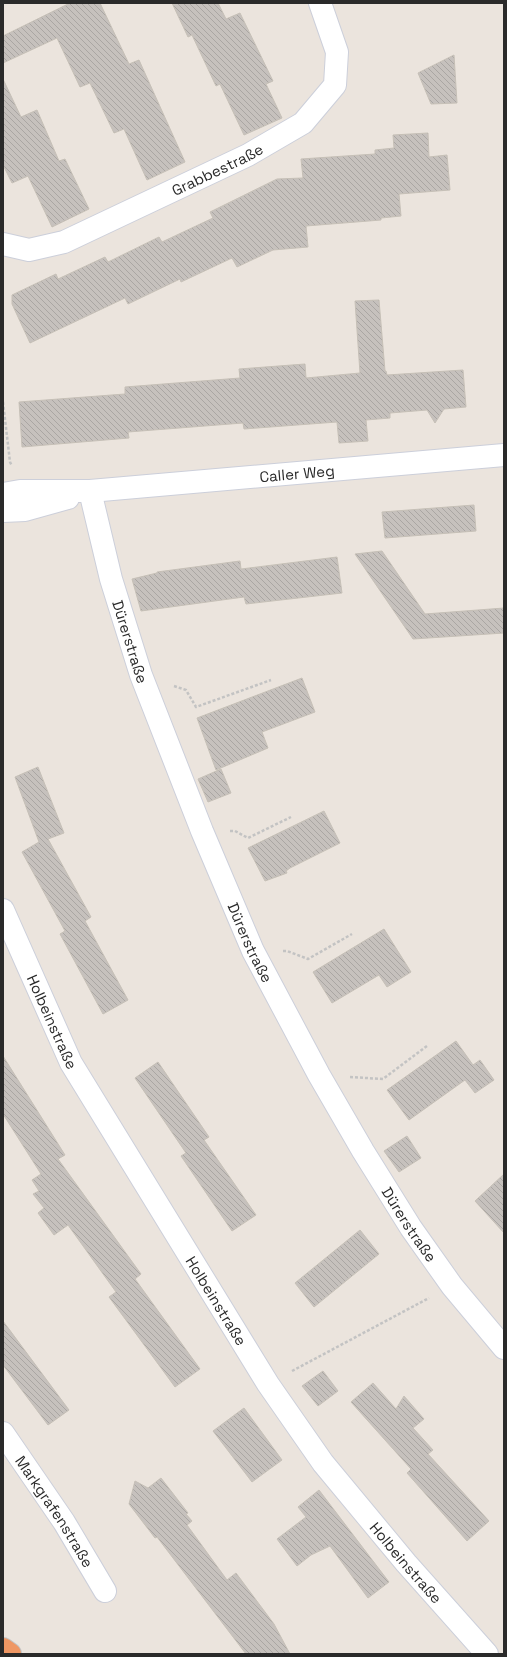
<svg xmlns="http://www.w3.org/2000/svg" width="507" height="1657" font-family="'Space Grotesk',sans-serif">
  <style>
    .building { fill: url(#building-back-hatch); stroke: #c6c0b7 }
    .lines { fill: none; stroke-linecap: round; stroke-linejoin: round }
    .minor-casing { stroke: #cccfda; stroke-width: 24 }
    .highway-casing { stroke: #c3c3c3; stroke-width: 24 }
    .path { stroke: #c3c3c3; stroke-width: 2.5; stroke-dasharray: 3 2; stroke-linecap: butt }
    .minor { stroke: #fff; stroke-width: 22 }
    .highway { stroke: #ef9764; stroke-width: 22 }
    .labels { text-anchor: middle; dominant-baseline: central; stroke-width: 4; stroke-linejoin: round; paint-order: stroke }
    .street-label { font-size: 15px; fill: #2a2a2a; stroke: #fff }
  </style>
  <defs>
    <pattern id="building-back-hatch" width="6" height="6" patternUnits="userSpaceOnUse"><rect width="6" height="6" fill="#c6c1bd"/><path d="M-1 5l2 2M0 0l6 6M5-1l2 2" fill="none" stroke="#aaa6a3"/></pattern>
  </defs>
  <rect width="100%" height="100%" fill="#ebe4dd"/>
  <g class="building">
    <path d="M70,3h30l29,61 10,-4 46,102 -38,18 -23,-51 -10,4 -24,-50 -10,4 -23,-49 -54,25v-27z"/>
    <path d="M172,3h46l8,16 14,-6 33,68 -7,3 16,34 -38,17 -24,-51 -4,2 -24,-51 -4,2z"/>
    <path d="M454,55l3,48 -26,1 -13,-31z"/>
    <path d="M3,79l18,38 16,-7 22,51 6,-2 24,50 -37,18 -24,-51 -16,7 -9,-18z"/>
    <path d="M428,133l1,24 18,-2 3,35 -51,4 2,22 -20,2v2l-75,6 2,21 -35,3 -36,17 -5,-9 -51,24 -1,-3 -52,25 -3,-6 -95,45 -18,-39v-9l44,-21 2,5 47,-22 3,5 51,-25 3,5 51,-24 -3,-6 67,-33 26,-1 -2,-19 74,-5v-4l19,-2 -1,-13z"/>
    <path d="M379,300l6,71h1l1,4 76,-5 3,37 -22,2 -9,14 -8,-13 -37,3v5l-24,2 2,21 -29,2 -2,-21 -93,7 -1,-6 -115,9 1,6 -107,9 -3,-45 106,-8v-7l115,-9 -1,-9 66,-5 1,14 54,-5 -5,-72z"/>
    <path d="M474,505l2,26 -91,7 -3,-26z"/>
    <path d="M382,551l43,63 79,-6v25l-91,6 -58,-85z"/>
    <path d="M337,557l5,36 -96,11 -2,-7 -103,14 -9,-32 25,-6v-1l83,-11 1,8z"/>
    <path d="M302,678l13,34 -53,20 6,16 -52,22 -19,-52z"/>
    <path d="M38,767l26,66 -16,6 43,78 -6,4 43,79 -25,14 -43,-80 5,-3 -43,-79 17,-10 -24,-65z"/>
    <path d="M221,769l10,24 -23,9 -10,-23z"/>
    <path d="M324,811l16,32 -50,25 -4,3 1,2 -22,8 -17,-33z"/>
    <path d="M384,929l27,43 -24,15 -8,-12 -47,28 -19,-31z"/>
    <path d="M456,1041l17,24 7,-5 14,20 -19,13 -10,-13 -56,40 -22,-30z"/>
    <path d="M3,1056l62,99 -7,4 83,115 -6,5 65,90 -25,18 -66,-90 7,-5 -48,-67 -14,10 -16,-22 6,-5 -11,-14 6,-3 -7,-11 9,-6 -38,-60z"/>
    <path d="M158,1062l51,75 -5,3 52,75 -24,16 -51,-75 5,-3 -51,-75z"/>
    <path d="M407,1136l14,22 -22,14 -15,-21z"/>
    <path d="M504,1174v59l-29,-32z"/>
    <path d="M360,1230l19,24 -65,53 -19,-24z"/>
    <path d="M3,1321l66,89 -21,15 -45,-60z"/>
    <path d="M323,1371l15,20 -20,15 -16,-20z"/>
    <path d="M373,1383l23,26 8,-13 20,23 -11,9 20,22 -5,4 61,67 -22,20 -60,-68 4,-4 -60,-67z"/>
    <path d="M244,1408l38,52 -30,22 -39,-51z"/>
    <path d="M161,1478l27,35 -2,1 6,7 -5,4 40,55 9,-7 38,51 16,30h-44l-89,-117 -2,1 -26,-34 6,-23 13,7z"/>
    <path d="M319,1490l70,92 -21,16 -38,-52 -19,9 -14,11 -20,-27 29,-22 -8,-10z"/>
  </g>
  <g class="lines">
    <defs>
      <g id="minor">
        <path id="s1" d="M3,244l26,6 35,-8 184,-87 55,-32 32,-38 2,-33 -17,-49"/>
        <path id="s2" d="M90,491l21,88 30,96 61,156 51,120 66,124 44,76 48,77 41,58 52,62"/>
        <path id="s3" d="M3,494l17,-3h70l414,-36"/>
        <path d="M3,511l22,-1 43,-12"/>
        <path id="s4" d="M3,910l68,153 197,321 55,79 83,100 81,91"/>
        <path id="s5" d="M3,1433l61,89 41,69"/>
      </g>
      <path id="highway" d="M3,1649l7,5"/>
    </defs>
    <use href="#minor" class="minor-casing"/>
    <use href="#highway" class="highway-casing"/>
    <g class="path">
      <path d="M3,402l7,60 2,4"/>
      <path d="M174,686l12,4 10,17 75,-27"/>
      <path d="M230,831h5l13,7 43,-21"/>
      <path d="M283,951h4l21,8 44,-25"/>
      <path d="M350,1077l33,2 44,-33"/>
      <path d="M292,1371l137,-73"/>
    </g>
    <use href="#minor" class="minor"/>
    <use href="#highway" class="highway"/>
  </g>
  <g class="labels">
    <g class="street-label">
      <text stroke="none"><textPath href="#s1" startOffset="232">Grabbestraße</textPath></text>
      <text stroke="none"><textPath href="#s3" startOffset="295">Caller Weg</textPath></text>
      <text stroke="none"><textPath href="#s2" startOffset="156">Dürerstraße</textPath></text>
      <text stroke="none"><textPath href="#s2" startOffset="480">Dürerstraße</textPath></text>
      <text stroke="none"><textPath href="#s4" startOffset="122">Holbeinstraße</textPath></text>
      <text stroke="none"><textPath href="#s2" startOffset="804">Dürerstraße</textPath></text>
      <text stroke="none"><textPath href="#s4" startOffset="446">Holbeinstraße</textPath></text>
      <text stroke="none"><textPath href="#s5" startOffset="94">Markgrafenstraße</textPath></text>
      <text stroke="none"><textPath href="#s4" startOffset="770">Holbeinstraße</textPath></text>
    </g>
  </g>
  <rect width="507" height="1657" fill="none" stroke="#2a2a2a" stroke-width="8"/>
</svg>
